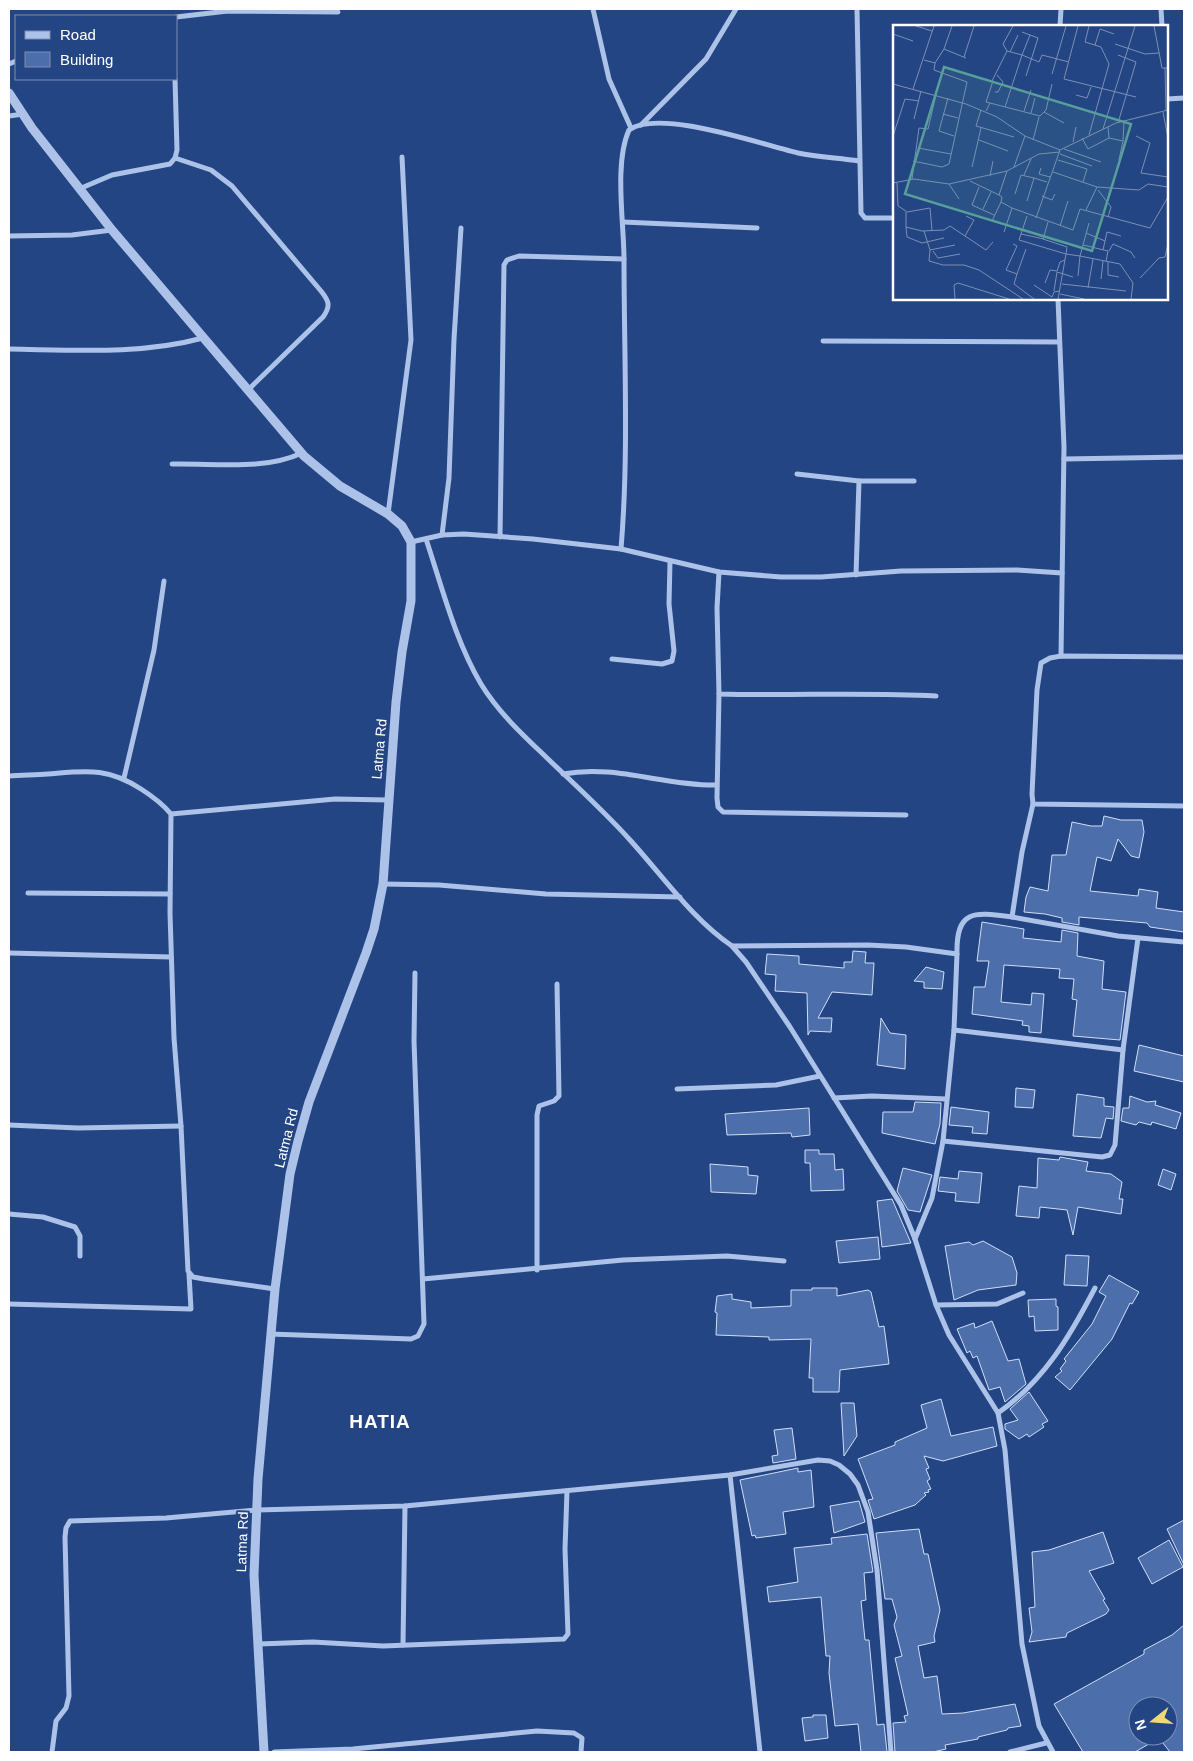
<svg xmlns="http://www.w3.org/2000/svg" width="1193" height="1761" font-family="Arial,sans-serif">
  <style>
    .building { fill: #4c6fab; stroke: #d0def6; fill-rule: evenodd }
    .lines { fill: none; stroke-linecap: round; stroke-linejoin: round }
    .minor { stroke: #acc2e8; stroke-width: 5 }
    .tertiary { stroke: #acc2e8; stroke-width: 9 }
    .labels { text-anchor: middle; dominant-baseline: central; stroke-width: 4; stroke-linejoin: round; paint-order: stroke }
    .street-label { font-size: 14px; fill: #fff; stroke: #244583 }
    .district-label { font-size: 19px; font-weight: bold; letter-spacing: 1px; fill: #fff; stroke: #244583 }
    .inset-road { fill: none; stroke: #7c8fb5; stroke-width: 1 }
    .view { fill: #579f9a; fill-opacity: 0.15; stroke: #579f9a; stroke-width: 2.5 }
    .inset-edge { fill: none; stroke: #fff; stroke-width: 2.5 }
  </style>
  <rect width="100%" height="100%" fill="#244583"/>
  <g class="building">
    <path d="M1104,816l17,4h21l2,12 -5,26 -8,-2 -13,-17 -7,22 -14,-4 -7,34 48,5 1,-7 19,3 -2,16 28,4v20l-34,-5 -3,-4 -68,-6v8l-17,-3v-4l-17,-4 -21,-2 2,-15 4,-10 18,4 4,-36h14l6,-33 19,4h11z"/>
    <path d="M982,922l42,7 -1,9 38,4 1,-12 16,3 -1,23 27,5 -2,28 24,3 -6,48 -47,-4 4,-36 -5,-1 2,-20 -15,-1 1,-9 -56,-4 -3,37 30,3 1,-12 12,1 -3,39 -12,-1v-6l-7,-1 1,-4 -51,-7 2,-27h11l4,-26h-12z"/>
    <path d="M853,951l13,1 -1,11h9l-2,32 -40,-3 -14,26h14l-1,14 -21,-1 -2,4 -1,-42 -32,-2 1,-16 -11,-1 2,-20 32,2v8l45,4v-6h8z"/>
    <path d="M926,967l18,5 -2,17 -18,-1v-6l-10,-1z"/>
    <path d="M881,1018l9,15 16,2 -1,34 -28,-4z"/>
    <path d="M1139,1045l45,11v26l-50,-11z"/>
    <path d="M1016,1088l19,2 -2,18 -18,-1z"/>
    <path d="M1077,1094l27,4v8l10,1 -1,12 -7,-1 -5,20 -28,-2z"/>
    <path d="M1130,1096l17,6 9,-1 -1,4 26,8 -5,16 -24,-7 -1,3 -12,-3 -3,3 -15,-4 2,-13h6z"/>
    <path d="M915,1102l26,1 -1,21 -5,20 -53,-11 1,-21h30z"/>
    <path d="M951,1107l38,5 -2,22 -15,-1 1,-6 -24,-2z"/>
    <path d="M809,1108l1,27 -18,2 -1,-4 -64,2 -2,-21z"/>
    <path d="M805,1150h14v4h15l1,16 8,-1 1,21 -33,1 -1,-28h-5z"/>
    <path d="M1060,1157l28,5 -2,9 25,3 11,8 -3,17h4l-2,15 -43,-7 -5,28 -6,-25 -27,-3 -1,11 -23,-2 3,-30 18,2 1,-30 21,2z"/>
    <path d="M710,1164l38,3v8l10,1 -2,18 -45,-2z"/>
    <path d="M903,1168l29,7 -12,37 -12,-2 -11,-19z"/>
    <path d="M1163,1169l13,5 -5,16 -13,-5z"/>
    <path d="M959,1171l23,2 -3,30 -24,-2 1,-8 -18,-2 2,-14 18,2z"/>
    <path d="M892,1199l19,44 -29,4 -5,-46z"/>
    <path d="M878,1237l2,22 -41,4 -3,-22z"/>
    <path d="M983,1241l29,16 5,16 -1,12 -38,5 -24,10 -9,-54 24,-4 4,3z"/>
    <path d="M1066,1255l23,1 -2,30 -23,-1z"/>
    <path d="M1109,1275l30,17 -7,12 -2,-1 -18,36 -42,51 -15,-13 7,-6 -2,-2 6,-8 -2,-2 28,-35 14,-28 -7,-4z"/>
    <path d="M812,1288h25v8l31,-6 3,2 8,35 5,-1 5,38 -49,6 -1,22h-26v-14h-4l2,-39 -42,1v-3l-53,-2 1,-22 -2,-1 2,-16 15,-2v5l19,3v6l40,-2v-16h21z"/>
    <path d="M1056,1299v7l2,1v23l-23,1 -1,-15 -5,1 -1,-17z"/>
    <path d="M992,1321l16,40 11,-2 7,25 -21,18 -5,-15 -11,3 -12,-34 -4,2 -3,-7 -3,2 -10,-24 17,-6 1,5z"/>
    <path d="M1029,1392l19,29 -6,3 2,3 -15,10 -2,-3 -8,5 -14,-10v-5l13,-4 -8,-11z"/>
    <path d="M941,1399l10,37 42,-9 4,19 -54,15 -19,-5 5,12 -3,1 4,10 -3,2 4,8 -3,1 1,2 -5,1 2,2 -11,10 -41,14 -6,-19 5,-1 -15,-40 37,-14v-3l32,-14 -6,-23z"/>
    <path d="M841,1403h13l3,33 -13,20z"/>
    <path d="M792,1428l4,31 -23,4 -1,-7 6,-1 -4,-25z"/>
    <path d="M798,1468v4l13,-2 3,37 -31,5 3,22 -30,4 -1,-3 -3,1 -12,-56z"/>
    <path d="M859,1501l6,21 -31,11 -4,-27z"/>
    <path d="M1184,1520v45l-17,-36z"/>
    <path d="M919,1529l5,25h4l12,56 -6,26 1,6 -17,4 6,32 13,-2 5,38 21,-1 52,-9 6,22 -13,2 -1,2 -29,7v2l-33,6 1,4 -13,3h-38l-2,-29 13,-1 -2,-6 4,-1 -13,-57 7,-2 -8,-31 3,-8 -5,-18h-7l-9,-66z"/>
    <path d="M1103,1532l11,31 -25,8 16,28 -2,1 6,10 -3,4 -39,19 -1,4 -37,5 3,-10 -3,-24 6,-1 -3,-55 17,-2z"/>
    <path d="M867,1534l6,38 -9,1 2,27 -5,1 4,39h4l8,85 7,-1 3,28h-26l-3,-28 -23,2 -6,-53 1,-17h-4l-5,-59 -52,5 -2,-15 31,-5 -4,-34 38,-4 -1,-6z"/>
    <path d="M1169,1540l14,27 -31,17 -14,-26z"/>
    <path d="M1184,1625v127h-14l-11,-14 -24,14h-52l-29,-48 90,-50v-4l28,-15zM1138,1706h30v30h-30z"/>
    <path d="M813,1715h13l2,23 -23,3 -3,-23 11,-1z"/>
  </g>
  <g class="lines">
    <g class="minor">
      <path d="M593,9l16,70 22,49"/>
      <path d="M857,9l4,204 4,5h29"/>
      <path d="M1161,9l1,17"/>
      <path d="M176,17l52,-6 110,1"/>
      <path d="M1060,26l1,-17"/>
      <path d="M9,64l7,-3"/>
      <path d="M1167,99l17,-1"/>
      <path d="M9,116l14,-2"/>
      <path d="M641,125l65,-66 30,-50"/>
      <path d="M175,158l36,12 21,16 89,105c8,10 10,15 2,26l-74,72"/>
      <path d="M79,189l33,-14 58,-11 5,-6 2,-8 -2,-71"/>
      <path d="M623,222l134,6"/>
      <path d="M9,236l63,-1 40,-5"/>
      <path d="M1058,299l6,148 -3,209"/>
      <path d="M823,341l235,1"/>
      <path d="M9,349c65,1 131,6 194,-11"/>
      <path d="M1064,459l120,-2"/>
      <path d="M172,464c43,-1 91,7 130,-11"/>
      <path d="M797,474l62,7 -3,94"/>
      <path d="M859,481h55"/>
      <path d="M388,514l23,-174 -9,-183"/>
      <path d="M442,535l7,-57 5,-139 7,-111"/>
      <path d="M500,537l4,-272 3,-5 12,-4 105,3"/>
      <path d="M426,539c16,48 29,101 55,145 17,28 42,51 65,73 28,27 58,54 84,83 32,35 62,79 102,106l136,-1 38,2 51,7c-1,-45 17,-42 55,-37"/>
      <path d="M411,542l31,-7 22,-1 69,5 88,10 98,23 62,5h40l80,-6 116,-1 45,3"/>
      <path d="M621,549c8,-96 3,-193 3,-290 0,-36 -10,-96 5,-129 30,-22 134,15 169,23 20,4 41,5 61,8"/>
      <path d="M719,572l-2,36 2,86c72,2 144,-2 217,2"/>
      <path d="M1184,657l-123,-1 -11,2 -9,5 -4,27 -5,104 1,10 151,2"/>
      <path d="M612,659l50,5 10,-3 2,-10 -5,-47 1,-42"/>
      <path d="M719,694l-2,104 1,9 5,5 183,3"/>
      <path d="M563,774c52,-10 101,12 153,11"/>
      <path d="M9,776c13,-1 26,-1 39,-2 38,-3 59,-7 93,15 11,7 21,14 30,25l-1,99 4,125 7,88 7,145 5,6 11,2 71,10"/>
      <path d="M124,778l30,-128 10,-69"/>
      <path d="M1033,804l-11,48 -10,65 106,19 66,6"/>
      <path d="M171,814l164,-15 53,1"/>
      <path d="M383,884l56,1 107,9 134,3"/>
      <path d="M28,893l142,1"/>
      <path d="M732,946l14,16 44,65 111,178 14,34 21,66 13,30 49,78 7,37 17,194 17,82 14,26"/>
      <path d="M9,953l162,4"/>
      <path d="M954,1030l169,20"/>
      <path d="M677,1089l99,-4 44,-9"/>
      <path d="M834,1098l38,-2 74,3"/>
      <path d="M9,1125l69,3 103,-2"/>
      <path d="M943,1141l159,16 8,-2 5,-10 8,-95 15,-112"/>
      <path d="M9,1214l34,3 32,10 5,9v20"/>
      <path d="M915,1239l17,-41 11,-57 11,-111 3,-76"/>
      <path d="M537,1270v-155l2,-9 15,-5 5,-5 -2,-112"/>
      <path d="M423,1279l200,-19 104,-4 57,5"/>
      <path d="M9,1304l182,5 -2,-35"/>
      <path d="M936,1305l61,-1 26,-11"/>
      <path d="M270,1334l141,5 7,-3 6,-12 -10,-283 1,-68"/>
      <path d="M998,1413c46,-32 72,-77 97,-125"/>
      <path d="M730,1475l30,277"/>
      <path d="M259,1644l54,-2 70,4 181,-7 4,-5 -3,-85 2,-58"/>
      <path d="M403,1645l2,-139"/>
      <path d="M52,1752l4,-31 10,-13 3,-12 -4,-159 1,-9 4,-7 96,-3 91,-8 148,-4 325,-31 88,-15 12,1 9,4 11,9 8,11 10,27 9,58 14,182"/>
      <path d="M274,1752l79,-3 184,-18 37,2 8,5 -1,14"/>
      <path d="M1010,1752l36,-9"/>
    </g>
    <path class="tertiary" d="M9,93l23,35 80,102 192,226 36,30 48,28 14,12 9,16v59l-9,51 -6,50 -13,182 -9,45 -8,24 -57,149 -11,39 -8,33 -15,115 -17,190 -4,96 10,177"/>
  </g>
  <g class="labels">
    <g class="street-label">
      <text transform="translate(379 749) rotate(-85)">Latma Rd</text>
      <text transform="translate(286 1138) rotate(-76)">Latma Rd</text>
      <text transform="translate(242 1542) rotate(-88)">Latma Rd</text>
    </g>
    <g class="district-label">
      <text x="380" y="1421">HATIA</text>
    </g>
  </g>
  <g transform="translate(893 25)">
    <rect width="275" height="275" fill="#244583"/>
    <path class="inset-road" d="M23,1l16,5M185,1l-14,53 72,18M261,1l8,42h6M129,7l16,6 -12,38M0,9l20,7M222,19l30,10 14,-1M202,20l5,-16 14,5M51,24l8,-23M114,26l15,4 8,-20M117,27l8,-17M225,30l18,7 -18,61M71,32l10,-31M31,35l11,3 9,-14 22,9M272,43l1,42M159,49l14,-48M99,56l15,-30 -4,-7 10,-18M0,59l73,20 31,13 28,19 35,14M20,64l21,-63M102,67h3l5,-10 -6,-7M183,70l11,3 4,-11M55,73l-9,33 15,5M97,78l-4,-1 7,-21M112,82l17,-52 17,7 3,-7 27,7M88,85l-5,16 38,11M93,86l4,-8 50,13 6,-6 6,-26M131,86l7,-21M151,87l20,11M270,87l5,26M138,88l4,-15M50,89l15,4M21,94l7,-28M215,102l1,11 14,3 1,-19M210,104l32,-103M196,110l20,-71 -8,-17 -16,-5 4,-16M0,111l12,-37 14,2M243,111l14,7 -9,30 27,4M189,113l6,11 21,-11M86,115l29,11M140,115l6,-23M180,117l3,-15M25,123l33,6M171,124l37,13M167,129l32,12M165,135l29,9 -4,13M226,135l4,-19M20,136l29,6 7,-3 18,-82 -33,-12 1,-7M79,142l9,-39M121,142l11,-31M148,143l-2,6 11,3M160,147l44,15 -11,23M131,150l7,-16M97,151l3,-15M19,154l7,-51 9,1 8,-34M77,156l29,14M0,158l21,-4 35,5 58,-13M4,158l1,23 8,5v16l16,4 22,-1 6,-4 36,24 7,-8M56,159l10,15M86,162l-7,18 22,10M204,162l42,3 9,-6 20,3M205,165l13,17 -3,10M122,169l6,-19 13,3M149,171l10,4 3,-6M134,176l7,-23 13,4M108,177l1,-5 -3,-2 8,-24 32,-17 21,-2M90,184l8,-17M14,187l23,-4 2,22M134,191l-8,24 47,14 1,-7 -24,-8 5,-17M143,193l24,-68 56,-27 52,-13M99,196l9,-19 11,6M167,201l8,-25M13,202l1,10 15,6 22,-5M31,206l6,19 25,-5M111,207l8,-24 61,22 7,-21 70,19 18,-31M193,208l19,8M128,209l23,5M72,211l9,-16 -8,-4M120,219l4,2 -11,24 11,4 -3,10 20,15M190,220l25,6 -2,10M37,225l-1,11 14,4h21l15,5 44,29M210,225l4,-18 14,4M40,226l5,7 22,-4M216,226l4,-7 18,8 4,6M215,237v13l11,2M164,247l16,5M124,249l9,-25M185,251l2,-20 40,8 13,19 -2,16M247,253l19,-20 6,-1 3,-13M208,254l2,-18M152,258l5,-13 7,1 3,-9 5,-2M169,259l64,7M141,260l18,12 2,-5 6,-1M195,263l5,-29M161,266l3,-19M167,269l24,5M62,274l-1,-14 4,-2 51,16M165,274l8,-45 14,2 9,-33"/>
    <path class="view" d="M51,42l187,57 -39,127 -187,-57z"/>
    <rect width="275" height="275" class="inset-edge"/>
  </g>
  <rect width="1193" height="1761" fill="none" stroke="#ffffff" stroke-width="20"/>
  <rect x="15" y="15" width="162" height="65" fill="#244583" stroke="#7c8fb5"/>
  <rect x="25" y="31" width="25" height="8" fill="#acc2e8" stroke="#7c8fb5"/>
  <text x="60" y="40" font-size="15" fill="#ffffff">Road</text>
  <rect x="25" y="52" width="25" height="15" fill="#4c6fab" stroke="#7c8fb5"/>
  <text x="60" y="65" font-size="15" fill="#ffffff">Building</text>
  <g transform="translate(1153 1721) rotate(253)"><circle r="24" fill="#244583" stroke="#7c8fb5"/>
  <path d="M0-4L9 19L0 12L-9 19Z" fill="#f2d870"/>
  <text y="-8" font-size="14" font-weight="bold" text-anchor="middle" fill="#ffffff">N</text>
  </g>
</svg>
